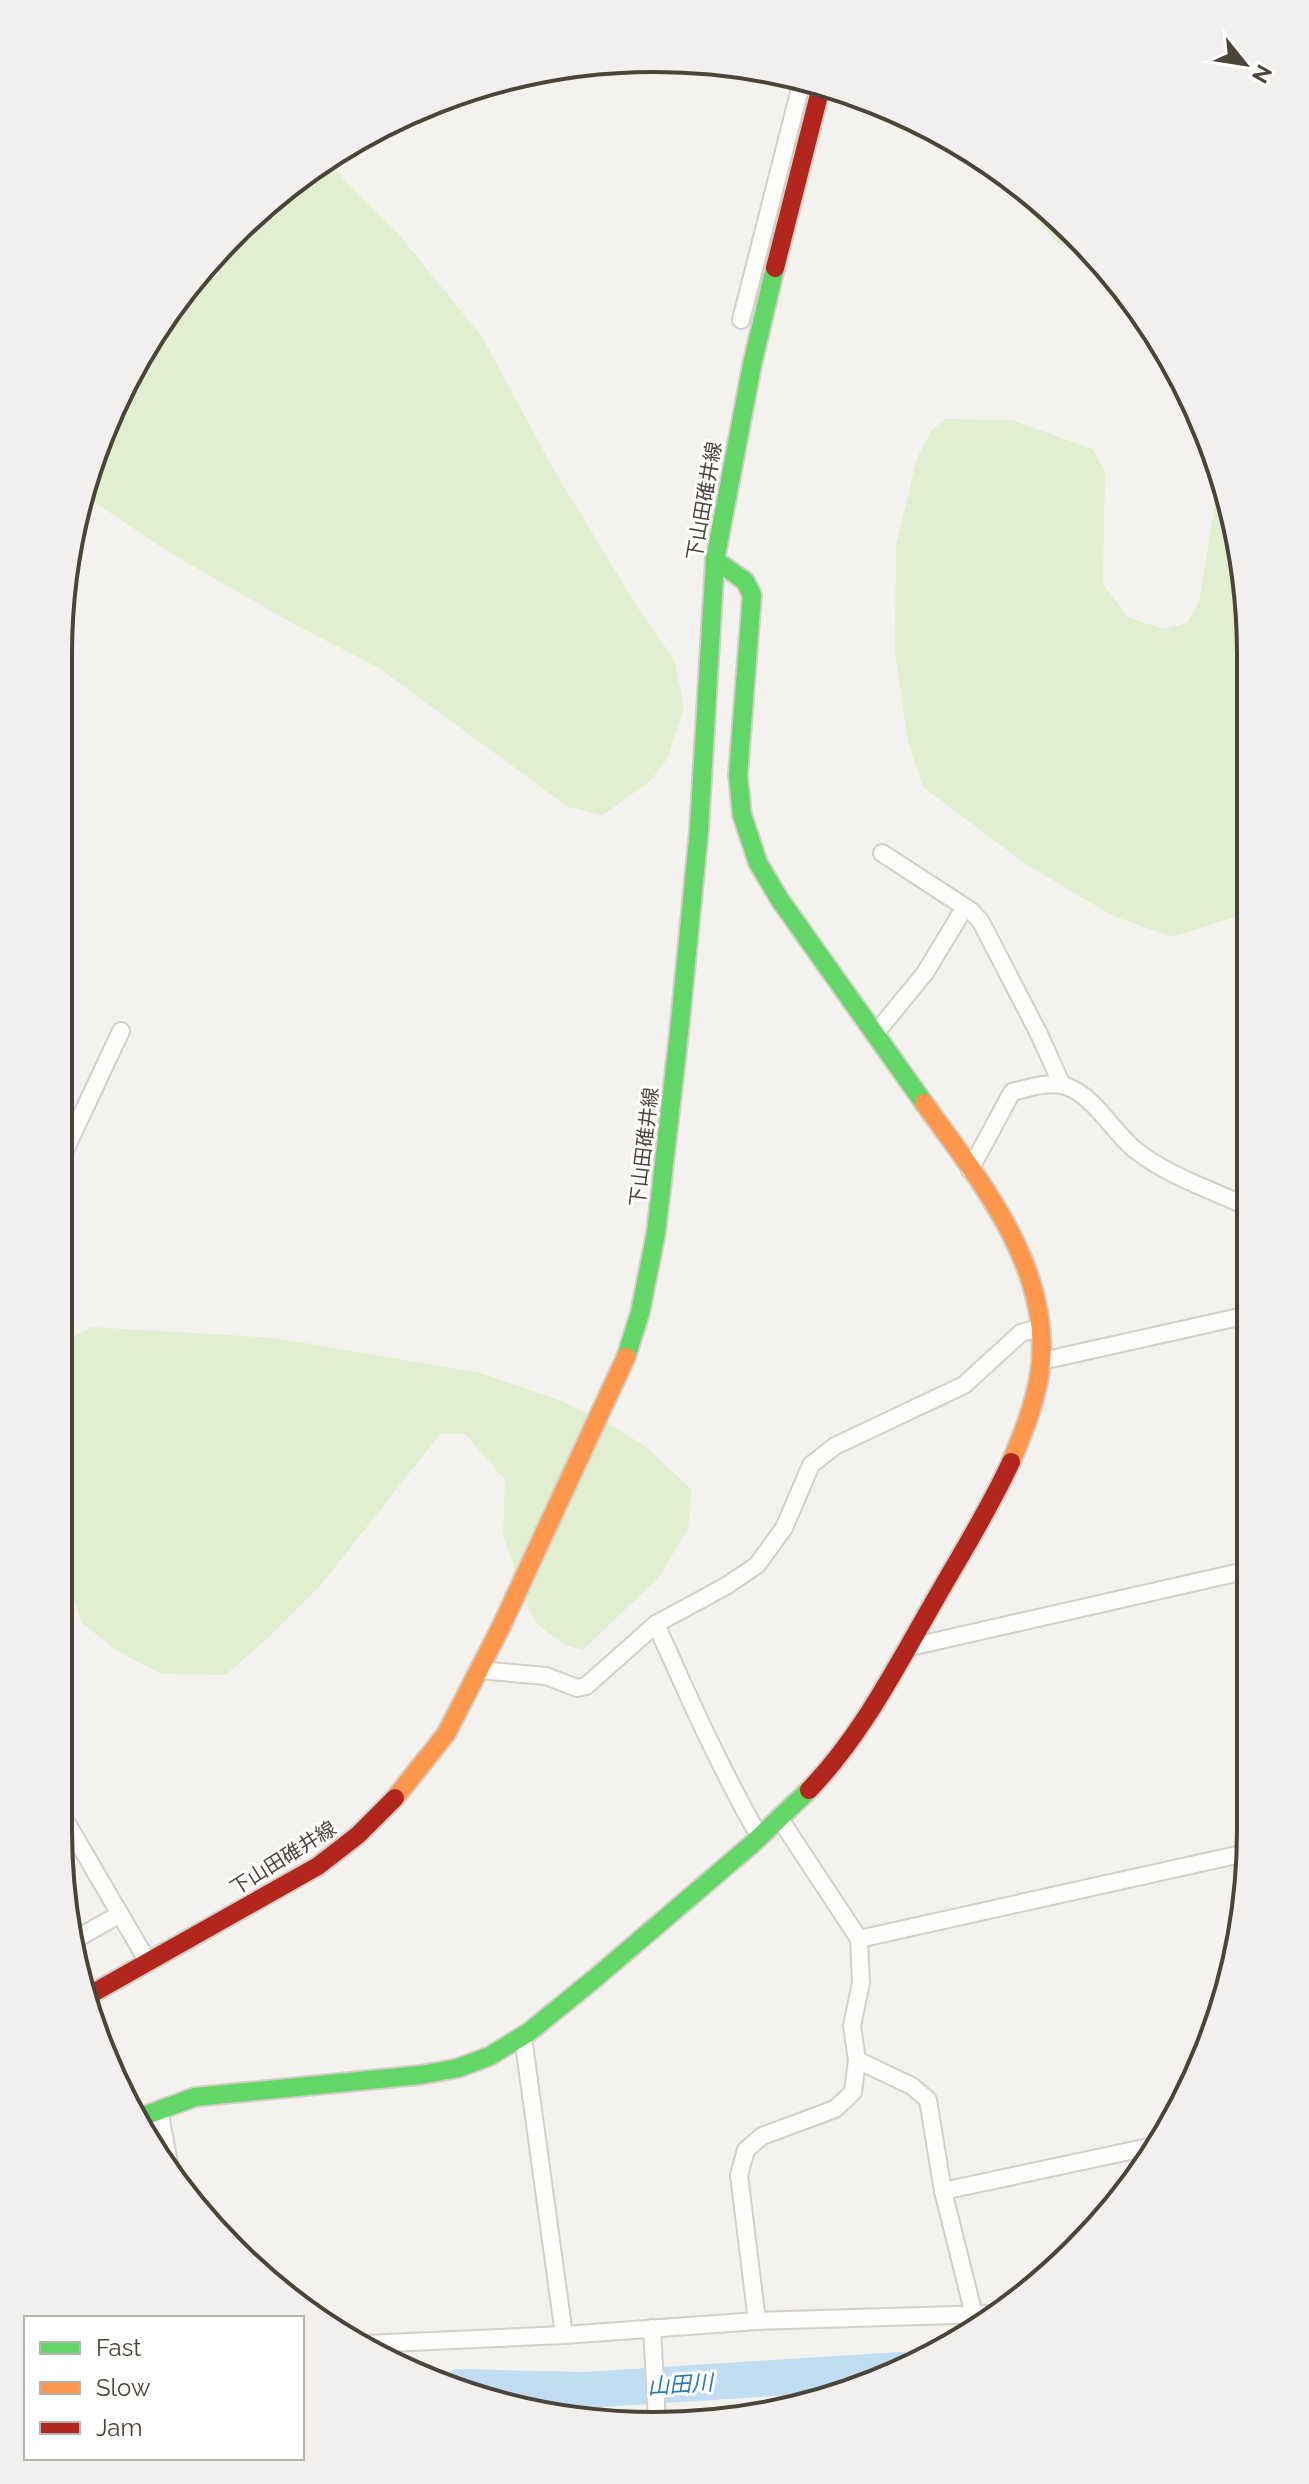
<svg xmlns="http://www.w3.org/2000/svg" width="1309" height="2484" font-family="Raleway,'Noto Sans JP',sans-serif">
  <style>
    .green { fill: #e1eecf }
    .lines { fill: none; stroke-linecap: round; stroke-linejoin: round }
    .river { stroke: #c0ddf1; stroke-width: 36 }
    .street-casing { stroke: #d2d0cb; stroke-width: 20 }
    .fast-casing { stroke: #d3cfc5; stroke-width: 22 }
    .slow-casing { stroke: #d3cfc5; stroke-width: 22 }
    .jam-casing { stroke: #d3cfc5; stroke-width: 22 }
    .street { stroke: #fdfdfc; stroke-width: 16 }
    .fast { stroke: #63d668; stroke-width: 18 }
    .slow { stroke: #ff974d; stroke-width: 18 }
    .jam { stroke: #b3261e; stroke-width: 18 }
    .labels { text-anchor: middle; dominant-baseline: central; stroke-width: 6; stroke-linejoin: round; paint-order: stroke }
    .street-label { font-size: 20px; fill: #4b4439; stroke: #fff }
    .water-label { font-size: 22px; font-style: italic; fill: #2e7ab2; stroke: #fff }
    .rim { fill: none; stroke: #4b4439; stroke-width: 4 }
  </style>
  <rect width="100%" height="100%" fill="#f4f2ee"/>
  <g class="green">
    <path d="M325,160l71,71 86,106 73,135 81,133 39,56 9,48 -17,50 -17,22 -47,34 -35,-8 -189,-139 -87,-45 -122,-70 -89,-60 39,-103 62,-99 80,-85z"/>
    <path d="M1023,189l24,17 50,56 -40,-19 -38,-44z"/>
    <path d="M945,419l67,1 80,29 13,22 -2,113 24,33 36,12 24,-6 12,-21 20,-124 27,98 1,337 -75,24 -59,-21 -86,-51 -104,-78 -15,-45 -13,-90 1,-107 21,-87 15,-28z"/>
    <path d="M92,1327l183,11 205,35 76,26 43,19 46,28 47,44 -4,39 -30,49 -75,72 -19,-5 -30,-24 -31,-85 2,-56 -40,-46h-25l-119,151 -50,50 -45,40 -64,-1 -43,-22 -37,-29 -24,-66v-203l5,-12z"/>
  </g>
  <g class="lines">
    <path class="river" d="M459,2387l126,3 315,-20"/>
    <defs>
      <g id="street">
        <path d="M741,320l62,-243"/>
        <path d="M882,853l89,58 10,11 58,112 23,51"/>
        <path d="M875,1034l50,-61 40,-66"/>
        <path d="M59,1163l62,-132"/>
        <path d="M970,1170l42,-78c17,-4 36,-11 54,-6 28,10 45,43 67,62 32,27 77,41 115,59"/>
        <path d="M1042,1361l206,-46"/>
        <path d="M656,1624c32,72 64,144 103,212"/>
        <path d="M906,1648l343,-78"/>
        <path d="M479,1670l67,6 31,12 9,-2 70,-62 70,-38 31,-21 27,-37 27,-63 24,-19 129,-61 57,-52 20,-6"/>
        <path d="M58,1808l90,154"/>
        <path d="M76,1939l44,-25"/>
        <path d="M859,1939l391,-87"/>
        <path d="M523,2037l41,298"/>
        <path d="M857,2060l55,26 16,14 15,91 31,124"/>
        <path d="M159,2110l12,63"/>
        <path d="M943,2191l215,-46"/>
        <path d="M757,2321l-18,-146 7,-25 16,-14 73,-27 18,-17 4,-32 -5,-34 9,-43 -2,-44 -79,-120"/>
        <path d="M652,2328l5,93"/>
        <path d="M365,2344l199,-9 193,-14 232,-7"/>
      </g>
      <g id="fast">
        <path d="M715,560l30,21 7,14 -14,180 4,40 16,48 22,37 144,203"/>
        <path d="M626,1357l14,-44 16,-80 23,-200 20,-203 16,-270 37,-195 23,-97"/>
        <path d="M141,2117l54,-20 225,-22 38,-7 32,-12 39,-24 64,-52 158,-135 58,-55"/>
      </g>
      <g id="slow">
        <path d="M924,1103c54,75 125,161 117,259 -3,35 -17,69 -30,100"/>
        <path d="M395,1798l51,-64 55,-107 125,-270"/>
      </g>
      <g id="jam">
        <path d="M775,268l47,-185"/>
        <path d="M809,1790c52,-54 85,-119 122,-183 27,-48 57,-95 80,-145"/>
        <path d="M86,1997l232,-131 40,-31 37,-37"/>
      </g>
    </defs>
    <use href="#street" class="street-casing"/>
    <use href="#fast" class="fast-casing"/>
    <use href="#slow" class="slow-casing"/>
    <use href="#jam" class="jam-casing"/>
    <use href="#street" class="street"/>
    <use href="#fast" class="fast"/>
    <use href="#slow" class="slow"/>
    <use href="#jam" class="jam"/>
  </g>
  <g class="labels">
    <g class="street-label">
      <text transform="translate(704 501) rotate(-80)">下山田碓井線</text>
      <text transform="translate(644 1147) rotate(-83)">下山田碓井線</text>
      <text transform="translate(283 1858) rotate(-32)">下山田碓井線</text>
    </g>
    <g class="water-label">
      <text transform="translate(680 2384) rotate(-4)">山田川</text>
    </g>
  </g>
  <path d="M0 0H1309V2484H0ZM654 72H655A582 582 0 0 1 1237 654V1830A582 582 0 0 1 655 2412H654A582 582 0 0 1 72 1830V654A582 582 0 0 1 654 72Z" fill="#f1f0ef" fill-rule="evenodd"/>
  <path class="rim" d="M654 72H655A582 582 0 0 1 1237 654V1830A582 582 0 0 1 655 2412H654A582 582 0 0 1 72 1830V654A582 582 0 0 1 654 72Z"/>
  <rect x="24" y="2316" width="280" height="144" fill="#ffffff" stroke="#b7b4b0" stroke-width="2"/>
  <rect x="40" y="2342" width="40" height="12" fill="#63d668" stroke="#b7b4b0" stroke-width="2"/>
  <text x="96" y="2356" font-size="24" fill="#4b4439">Fast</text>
  <rect x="40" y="2382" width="40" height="12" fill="#ff974d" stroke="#b7b4b0" stroke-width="2"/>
  <text x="96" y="2396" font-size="24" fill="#4b4439">Slow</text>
  <rect x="40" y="2422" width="40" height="12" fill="#b3261e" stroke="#b7b4b0" stroke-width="2"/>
  <text x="96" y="2436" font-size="24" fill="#4b4439">Jam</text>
  <g transform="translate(1245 64) rotate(120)" stroke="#ffffff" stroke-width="6" paint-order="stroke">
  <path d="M0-6L14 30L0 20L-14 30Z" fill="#4b4439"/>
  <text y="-12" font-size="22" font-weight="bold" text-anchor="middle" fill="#4b4439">N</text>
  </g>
</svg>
